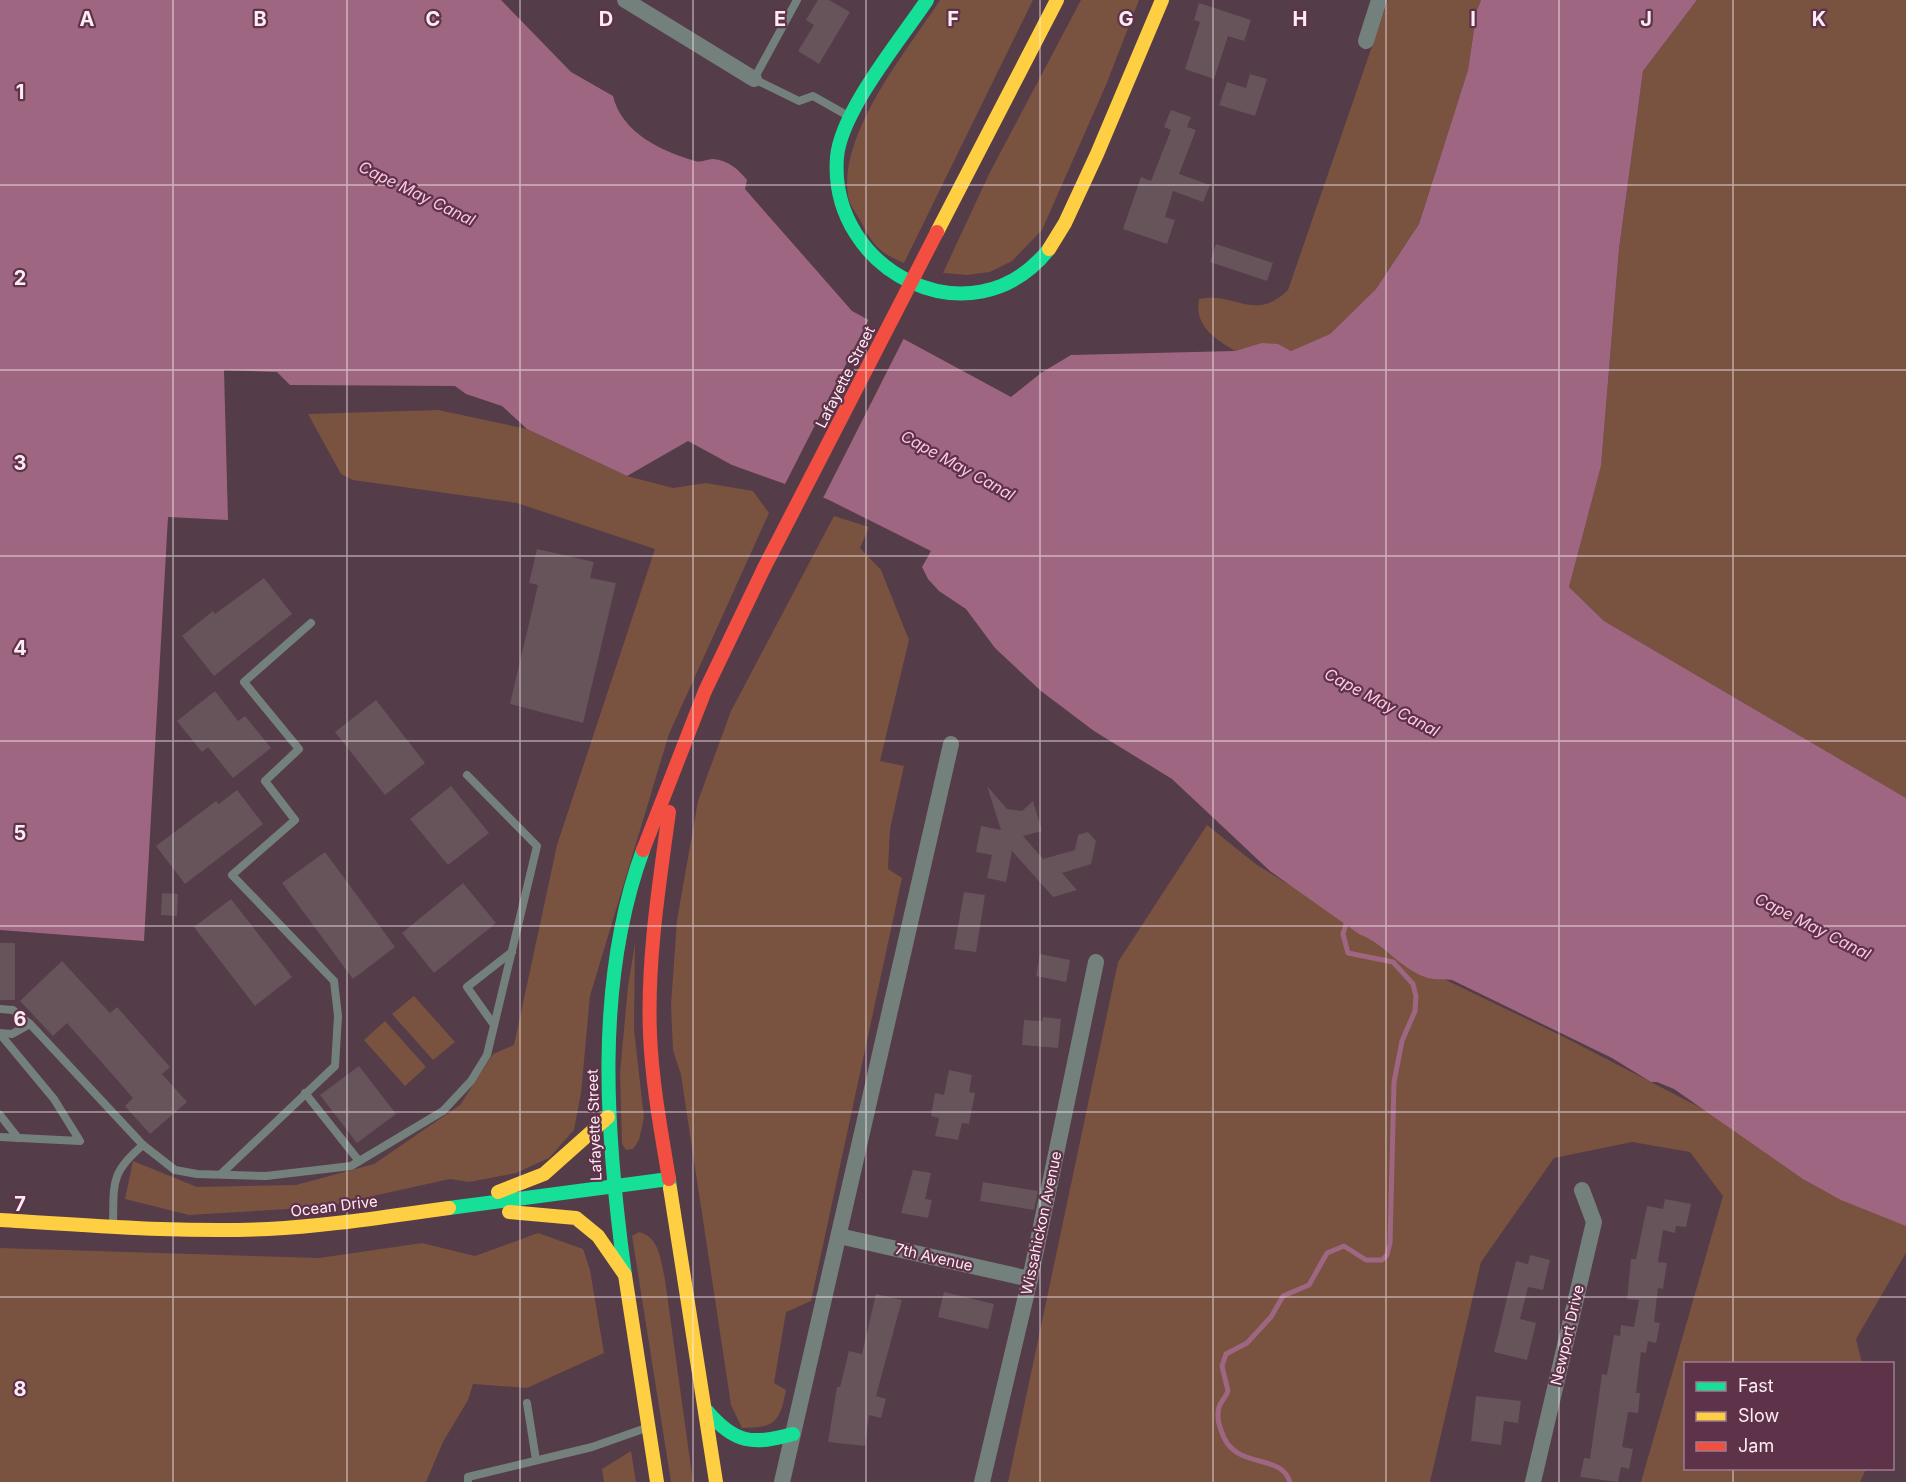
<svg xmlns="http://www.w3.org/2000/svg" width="1906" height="1482" font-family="Inter,sans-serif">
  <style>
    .green { fill: #795240 }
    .water { fill: #9f6682 }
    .pier { fill: #543c48 }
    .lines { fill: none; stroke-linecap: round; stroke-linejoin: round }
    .stream { stroke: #9f6682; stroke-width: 5 }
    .building { fill: #67535a }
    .lane { stroke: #74807c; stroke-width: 8 }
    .street { stroke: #74807c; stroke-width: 16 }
    .fast { stroke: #16e098; stroke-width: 14 }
    .slow { stroke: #ffcf43; stroke-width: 14 }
    .jam { stroke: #f24e42; stroke-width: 14 }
    .jam-bridge { stroke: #f24e42; stroke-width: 14 }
    .grid { fill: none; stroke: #feecf4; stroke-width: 1.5; stroke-opacity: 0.55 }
    .labels { text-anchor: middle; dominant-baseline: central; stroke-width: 4.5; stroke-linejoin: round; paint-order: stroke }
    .street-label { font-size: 15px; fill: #feecf4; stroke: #5e3249 }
    .water-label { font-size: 16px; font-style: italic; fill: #fec8e2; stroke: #5e3249 }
    .grid-label { font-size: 20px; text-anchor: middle; font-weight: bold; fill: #feecf4; stroke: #5e3249; stroke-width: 4.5; stroke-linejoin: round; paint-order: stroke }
  </style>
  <rect width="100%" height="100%" fill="#543c48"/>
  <g class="green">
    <path d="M940,0h93l-129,263c-25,-10 -32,-19 -44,-43 -4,-7 -11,-16 -12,-24 -9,-64 59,-145 92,-196z"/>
    <path d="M1081,0h58l-33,85 -64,145 -30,31 -22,11 -23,3 -24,-2 46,-99z"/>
    <path d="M1388,0h93l-4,10 -9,60 -49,154 -43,65 -46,45 -39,17c-20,-11 -35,-6 -56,0 -21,-13 -41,-25 -36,-52 37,-8 55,24 89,-9z"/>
    <path d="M1697,0h209v798l-302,-177 -35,-34 32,-121 18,-217 24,-178z"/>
    <path d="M438,410l89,19 100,47 46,12 33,-5 47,8 16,22 -100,221 -79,262 -9,97 -7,37 -25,28 -33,15 -47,9 -19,-3 -127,28 -134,8 -64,-16 8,-38 64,26 99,-2 78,-21 86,-59 33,-51 21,-9 43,-200 98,-296 -138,-46 -164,-23 -12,-6 -33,-60z"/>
    <path d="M834,516l35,11 -9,21 21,22 28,70 -29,121 24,5 -14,63 -2,40 14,9 -91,423 -25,11 -12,71 12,7c-6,32 -11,38 -44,38l-11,-23 -50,-330 -8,-25 -2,-45 6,-85 21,-119 33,-90z"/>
    <path d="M1207,825l50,40 191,116 114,55 344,178v39l-50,86 6,24 -176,1v104l180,1 -6,13h-219l82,-286 -33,-44 -58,-10 -78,16 -73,104 -51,220h-422l110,-520z"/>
    <path d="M635,943l-1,86 10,89 -5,22 -6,9 -7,1 -4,-6 -2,-71 8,-87z"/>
    <path d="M414,996l41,46 -22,18 -41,-46z"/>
    <path d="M385,1021l41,46 -21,19 -41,-46z"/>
    <path d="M639,1232c21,5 22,30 26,48l28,202h-22l-39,-246z"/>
    <path d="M538,1233l45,16 7,21 14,83 -77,35 -54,-4 -5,16 -25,42 -17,40h-426v-234l319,10 103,-15 53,13z"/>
    <path d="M631,1451l5,31h-32l-2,-13z"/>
  </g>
  <path class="water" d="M0,0h501l70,72 42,24c9,37 48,55 82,65 6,2 12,-2 18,-2 15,1 25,10 34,21l-2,9 107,122 159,86 30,-24 30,-18 164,-4 27,-8 16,1 13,7 39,-17 46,-45 43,-65 49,-154 9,-60 4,-10h216l-54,71 -24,178 -18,217 -32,121 35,34 302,177v428l-65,-26 -38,-21 -129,-90 -17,-7h-6l-39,-24 -160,-78c-7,-1 -17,0 -24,-2 -27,-8 -44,-35 -69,-44l-89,-63 -98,-92 -78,-48 -53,-40 -46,-43 -29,-39 -27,-18 -11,-12 -6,-12 9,-16 -104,-52 -95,-34 -44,-24 -61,35 -100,-47 -25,-23 -36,-12 -11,-8 -165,-1 -13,-13 -53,-2 4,150 -60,-3 -24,424 -144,-11z"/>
  <path class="pier" d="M870,317l35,19 -83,164 -38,-14z"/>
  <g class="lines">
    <path class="stream" d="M1290,1482c-10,-31 -57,-10 -69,-52 -3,-7 -4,-15 -2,-23 2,-6 7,-10 9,-16l-6,-25 4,-12 21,-11 24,-26 12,-21 26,-11 18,-32 17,-7 22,14h16l5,-5 3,-12 4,-161 8,-41 13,-30 1,-15 -3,-12 -20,-22 -45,-9 -5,-19 5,-16"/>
  </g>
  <g class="building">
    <path d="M818,0h11l21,12 -31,52 -21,-13 16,-26 -8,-5z"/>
    <path d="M1199,3l52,17 -7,21 -16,-5 -14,43 -29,-10 15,-47 -6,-2z"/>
    <path d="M1250,74l17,5 -12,37 -36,-11 8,-23 19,6z"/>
    <path d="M1171,110l20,7 -4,10 9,3 -17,44 31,11 -7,17 -30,-11 -8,26 10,3 -8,24 -44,-15 18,-52 10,4 20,-51 -7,-3z"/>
    <path d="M1216,244l57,19 -6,18 -57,-19z"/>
    <path d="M537,549l57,13 -4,16 26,5 -33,140 -73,-19 28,-119 -9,-2z"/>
    <path d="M264,578l28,36 -78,62 -32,-40 31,-25 2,3z"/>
    <path d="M215,691l23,30 7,-5 26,32 -38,30 -25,-31 -6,5 -25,-31z"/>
    <path d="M376,700l49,63 -40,32 -50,-63z"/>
    <path d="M451,786l38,47 -41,32 -38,-46z"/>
    <path d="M987,786l20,23 15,2 11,-10 9,30 -19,5 20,23 32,-9 3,-15 10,-3 8,9 -5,23 -29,9 15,17 -24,7 -41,-46 -6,31 -19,-4 5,-23 -16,-3 5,-26 20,4z"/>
    <path d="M237,790l26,34 -78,60 -29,-38 60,-45 3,3z"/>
    <path d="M325,852l70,95 -42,32 -71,-96z"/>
    <path d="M463,883l33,40 -62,50 -32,-40z"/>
    <path d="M964,892l21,3 -9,57 -22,-3z"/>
    <path d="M162,893l16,1 -1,22 -16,-1z"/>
    <path d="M231,899l61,78 -37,29 -61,-79z"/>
    <rect x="0" y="943" width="15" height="57"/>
    <path d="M1040,954l30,6 -4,22 -30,-6z"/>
    <path d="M62,961l48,52 7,-6 53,60 -8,7 25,28 -37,32 -25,-28 8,-8 -66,-75 -14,13 -33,-35z"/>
    <path d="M1043,1017l18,2 -3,29 -36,-3 2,-25 18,1z"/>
    <path d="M359,1066l37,48 -39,29 -37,-48z"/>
    <path d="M949,1070l23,5 -3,17 6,1 -6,31 -7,-1 -4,17 -23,-4 4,-18 -8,-2 4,-23 9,2z"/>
    <path d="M913,1170l18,3 -6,26 7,1 -4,18 -27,-5z"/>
    <path d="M983,1182l55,9 -4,19 -54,-9z"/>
    <path d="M1665,1199l26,5 -5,23 -10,-1 -1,7 -12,-3 -5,32 9,1 -4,26 -5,-1 -4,34 6,1 -4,20 -8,-2 -2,12 -5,-1 -5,41h4l-2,20 -10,-1 -6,35 11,2 -4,20 -8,-2 -3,15 -38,-5 4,-19 6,1 12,-85 5,1 7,-40 6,1 1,-11 13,2 5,-27 -12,-1 4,-40h5l11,-53 16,3z"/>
    <path d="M1530,1255l20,5 -7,30 -15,-3 -8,32 16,4 -9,37 -33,-8 22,-91 12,3z"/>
    <path d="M944,1292l50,12 -6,25 -50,-12z"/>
    <path d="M876,1294l26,6 -26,96 10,3 -5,19 -12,-3 -4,31 -37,-4 9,-55h3l9,-36 13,3z"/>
    <path d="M1476,1396l45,5 -3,22 -14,-2 -3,24 -30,-4z"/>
  </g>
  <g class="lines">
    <g class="lane">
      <path d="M797,0l-43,79 45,22 14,-5 37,21"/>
      <path d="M0,1009l13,1 17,14 113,121"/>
      <path d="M494,1025l-27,-38 45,-35"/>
      <path d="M0,1033l12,1 18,-10"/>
      <path d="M0,1034l54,65 26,42 -80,-4"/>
      <path d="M305,1093l54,68"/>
      <path d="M0,1115l18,23"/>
      <path d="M221,1174l114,-108 3,-50 -4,-35 -102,-106 63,-55 -30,-39 34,-32 -55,-67 67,-59"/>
      <path d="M113,1223c1,-40 -3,-50 30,-78l32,25 22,4 69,2 85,-10 92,-55 28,-30 16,-26 50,-209 -70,-71"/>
      <path d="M527,1403l9,57"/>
      <path d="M468,1482v-5l124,-30 54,-19"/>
    </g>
    <g class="street">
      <path d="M625,0l129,79"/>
      <path d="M1366,41l13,-41"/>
      <path d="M839,1236l191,43"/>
      <path d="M782,1482l169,-738"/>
      <path d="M982,1482l48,-203 66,-317"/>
      <path d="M1533,1482l61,-260 -12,-32"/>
    </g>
    <g class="fast">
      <path d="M927,0c-26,39 -86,111 -90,157 -9,115 136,188 212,92"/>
      <path d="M449,1208l220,-29 1,9"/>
      <path d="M625,1275c-19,-139 -31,-291 18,-425"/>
      <path d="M707,1411c28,33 46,34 86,23"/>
    </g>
    <g class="slow">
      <path d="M937,232l120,-232"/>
      <path d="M1049,249l16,-26 32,-69 65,-154"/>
      <path d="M670,1188l46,294"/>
      <path d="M498,1192l46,-18 64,-57"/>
      <path d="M509,1212l67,6 22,18 27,39 32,207"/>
      <path d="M0,1220c89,5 179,13 268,9 61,-3 121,-13 181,-21"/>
    </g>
    <g class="jam">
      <path d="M669,812c-10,74 -22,148 -19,222 2,49 11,97 19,145"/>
      <path d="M643,850l62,-159 59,-123"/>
    </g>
    <path class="jam-bridge" d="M764,568l173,-336"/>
  </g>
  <path class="grid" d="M173,0v1482M347,0v1482M520,0v1482M693,0v1482M866,0v1482M1040,0v1482M1213,0v1482M1386,0v1482M1559,0v1482M1733,0v1364M0,185h1906M0,370h1906M0,556h1906M0,741h1906M0,926h1906M0,1112h1906M0,1297h1906M1733,1468v14"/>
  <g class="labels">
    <g class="street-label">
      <text transform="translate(845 377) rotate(-63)">Lafayette Street</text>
      <text transform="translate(594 1125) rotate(-92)">Lafayette Street</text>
      <text transform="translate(334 1206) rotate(-7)">Ocean Drive</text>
      <text transform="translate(1041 1223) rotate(-78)">Wissahickon Avenue</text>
      <text transform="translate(934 1257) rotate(13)">7th Avenue</text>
      <text transform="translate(1567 1335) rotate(-77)">Newport Drive</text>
    </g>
    <g class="water-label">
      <text transform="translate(417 193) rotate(26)">Cape May Canal</text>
      <text transform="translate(958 465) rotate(29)">Cape May Canal</text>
      <text transform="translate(1382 702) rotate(28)">Cape May Canal</text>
      <text transform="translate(1813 926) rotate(27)">Cape May Canal</text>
    </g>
  </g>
  <g class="grid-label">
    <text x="87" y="26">A</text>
    <text x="260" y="26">B</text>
    <text x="433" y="26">C</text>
    <text x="606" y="26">D</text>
    <text x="780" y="26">E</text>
    <text x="953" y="26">F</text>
    <text x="1126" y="26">G</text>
    <text x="1300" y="26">H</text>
    <text x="1473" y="26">I</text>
    <text x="1646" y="26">J</text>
    <text x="1819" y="26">K</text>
    <text x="20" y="99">1</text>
    <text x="20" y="285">2</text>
    <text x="20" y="470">3</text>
    <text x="20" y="655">4</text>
    <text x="20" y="840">5</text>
    <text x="20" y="1026">6</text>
    <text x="20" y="1211">7</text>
    <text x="20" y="1396">8</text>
  </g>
  <rect x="1684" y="1362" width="210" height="108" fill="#5e3249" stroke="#9e7c8d" stroke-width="1.5"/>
  <rect x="1696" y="1382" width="30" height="9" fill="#16e098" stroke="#9e7c8d" stroke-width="1.5"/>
  <text x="1738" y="1392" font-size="18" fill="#feecf4">Fast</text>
  <rect x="1696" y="1412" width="30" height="9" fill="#ffcf43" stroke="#9e7c8d" stroke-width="1.5"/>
  <text x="1738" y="1422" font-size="18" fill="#feecf4">Slow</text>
  <rect x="1696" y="1442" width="30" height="9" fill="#f24e42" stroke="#9e7c8d" stroke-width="1.5"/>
  <text x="1738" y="1452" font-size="18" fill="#feecf4">Jam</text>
</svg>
